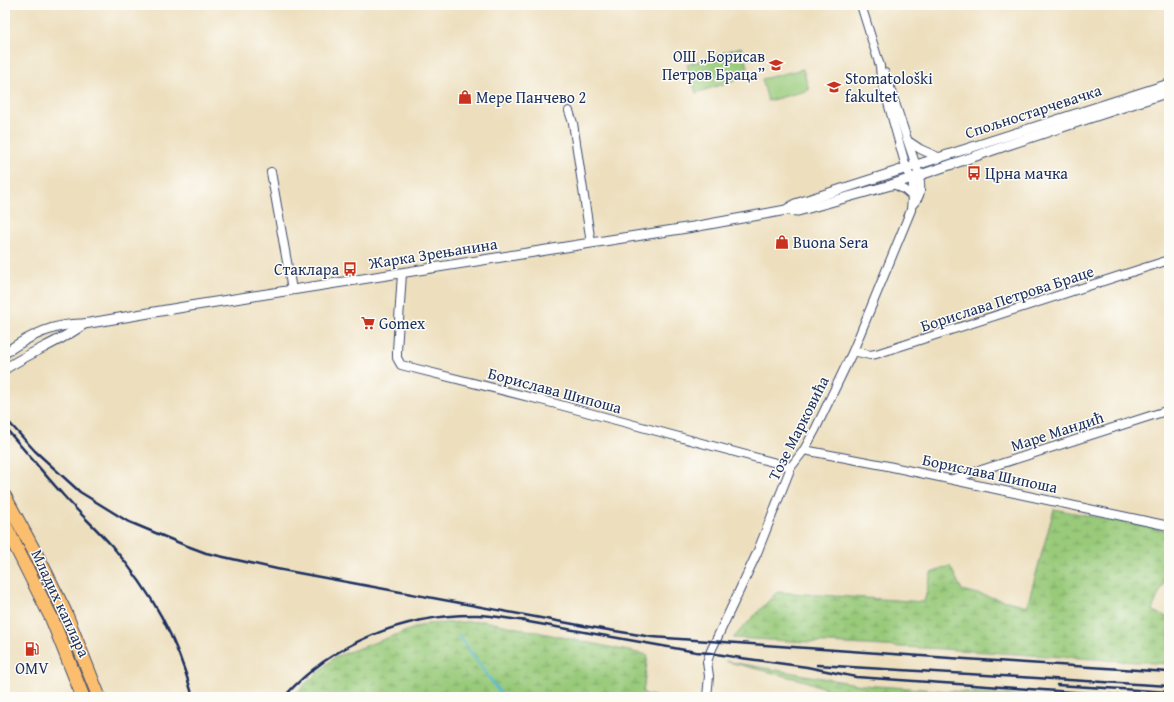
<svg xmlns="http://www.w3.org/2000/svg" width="1174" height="702" font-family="'Gentium Book Plus',serif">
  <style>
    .wetland { fill: url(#wetland-marsh); stroke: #5a7c6c }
    .park { fill: #99ca7a; stroke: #5a7c6c }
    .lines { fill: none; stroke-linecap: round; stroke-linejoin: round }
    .stream { stroke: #59bcd7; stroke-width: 2.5 }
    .minor-casing { stroke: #3a496c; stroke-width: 10 }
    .tertiary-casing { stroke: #3a496c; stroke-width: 11 }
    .trunk-casing { stroke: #3a496c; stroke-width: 15 }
    .minor { stroke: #fff; stroke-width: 8 }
    .tertiary { stroke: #fff; stroke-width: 9 }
    .trunk { stroke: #fbbe6e; stroke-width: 13 }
    .rail { stroke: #1b2f5e; stroke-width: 2.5 }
    .labels { text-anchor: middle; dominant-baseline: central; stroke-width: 3; stroke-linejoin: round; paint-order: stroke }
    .poi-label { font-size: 16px; fill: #1b2f5e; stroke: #fdfcf7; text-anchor: start }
    .street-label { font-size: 16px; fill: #1b2f5e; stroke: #fdfcf7 }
  </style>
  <defs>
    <pattern id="wetland-marsh" width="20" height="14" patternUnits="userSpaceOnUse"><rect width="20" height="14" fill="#99ca7a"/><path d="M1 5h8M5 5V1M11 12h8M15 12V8" fill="none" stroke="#7ca467"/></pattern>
  </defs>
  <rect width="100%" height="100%" fill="#fdfcf7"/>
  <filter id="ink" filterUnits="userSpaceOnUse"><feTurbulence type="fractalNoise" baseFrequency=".025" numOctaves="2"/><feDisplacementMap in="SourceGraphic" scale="8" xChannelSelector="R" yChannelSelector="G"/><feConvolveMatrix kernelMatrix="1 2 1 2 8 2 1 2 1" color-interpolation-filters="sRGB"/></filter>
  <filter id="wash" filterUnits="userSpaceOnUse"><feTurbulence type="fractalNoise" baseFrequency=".012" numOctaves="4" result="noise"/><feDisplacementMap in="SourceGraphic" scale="16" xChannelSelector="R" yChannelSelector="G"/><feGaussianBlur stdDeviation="0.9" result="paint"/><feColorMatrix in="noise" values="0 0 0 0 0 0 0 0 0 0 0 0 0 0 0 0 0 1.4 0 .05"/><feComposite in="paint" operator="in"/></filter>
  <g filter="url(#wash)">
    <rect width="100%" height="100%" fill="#eddfbe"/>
    <g class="wetland">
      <path d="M1054,509l115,22v40l-17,39 17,8v46l-228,-15 -208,-11 44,-46 147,10 7,-29 19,-7 12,24 65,16z"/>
      <path d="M484,621l164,34 -5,38 14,4h-364l7,-8 35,-32 91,-33z"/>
      <path d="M725,661l137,24 179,12h-192l-44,-16z"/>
    </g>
    <g class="park">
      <path d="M741,47l9,28 -54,18 -9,-28z"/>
      <path d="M803,69l6,21 -41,11 -6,-22z"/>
    </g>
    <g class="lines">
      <path class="stream" d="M459,636l44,61"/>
    </g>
  </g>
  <g filter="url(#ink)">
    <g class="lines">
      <defs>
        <g id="minor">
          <path d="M885,73l34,102c2,13 3,21 -7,30"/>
          <path d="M569,111l4,12 18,120"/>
          <path d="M908,141l12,8 18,8"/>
          <path d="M271,172l21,118"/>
          <path d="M894,184l11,6 8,7"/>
          <path d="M402,273l-5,78v7l4,7 144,36 246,66"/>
          <path d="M853,351l17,4 6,-1 293,-94"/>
          <path d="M804,450l79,15 286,61"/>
          <path d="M953,479l216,-69"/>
          <path d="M707,697l2,-21 -2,-14 3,-9 47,-100 34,-86 13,-17 11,-20 38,-79 58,-141 2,-26 -7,-17 -25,-89 -1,-12 -19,-61"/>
        </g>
        <g id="tertiary">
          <path d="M786,210l9,-6 374,-120"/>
          <path d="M5,353c23,-17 50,-30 79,-29l106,-18 503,-79 93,-17 12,1 93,-26 117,-40 161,-53"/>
          <path d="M5,369c25,-17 55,-27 79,-45"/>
        </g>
        <g id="trunk">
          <path d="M5,497l40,74 20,41 34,85"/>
          <path d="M5,525l47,94 31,78"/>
        </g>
      </defs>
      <use href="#minor" class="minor-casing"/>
      <use href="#tertiary" class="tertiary-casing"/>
      <use href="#trunk" class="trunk-casing"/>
      <use href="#minor" class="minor"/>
      <use href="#tertiary" class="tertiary"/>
      <use href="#trunk" class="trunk"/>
      <g class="rail">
        <path d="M5,418l30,33 45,41 47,29 55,23 24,9 71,16 307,57 68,11 298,21 219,14"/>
        <path d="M8,431c19,22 37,44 56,65 15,17 33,33 48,50 41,48 64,90 81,151"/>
        <path d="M523,621l173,31 14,1 31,5 66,9 49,10 288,20"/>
        <path d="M817,665l352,21"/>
        <path d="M1057,685l112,7"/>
        <path d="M284,697c48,-54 121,-83 193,-82 17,0 34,5 51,6"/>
      </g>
    </g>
  </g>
  <defs>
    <symbol id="school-bare" viewBox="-9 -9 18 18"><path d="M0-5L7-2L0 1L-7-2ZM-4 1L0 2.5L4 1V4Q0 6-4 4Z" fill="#c8321e" stroke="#fdfcf7" stroke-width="2.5" paint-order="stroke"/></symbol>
    <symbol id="university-bare" viewBox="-9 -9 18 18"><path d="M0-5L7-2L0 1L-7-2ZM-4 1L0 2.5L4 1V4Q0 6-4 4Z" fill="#c8321e" stroke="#fdfcf7" stroke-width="2.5" paint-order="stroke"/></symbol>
    <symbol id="shop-bare" viewBox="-9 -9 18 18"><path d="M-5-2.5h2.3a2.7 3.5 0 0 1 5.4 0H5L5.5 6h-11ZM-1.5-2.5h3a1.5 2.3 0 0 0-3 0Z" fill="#c8321e" stroke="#fdfcf7" stroke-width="2.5" paint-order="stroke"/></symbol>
    <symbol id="bus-bare" viewBox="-9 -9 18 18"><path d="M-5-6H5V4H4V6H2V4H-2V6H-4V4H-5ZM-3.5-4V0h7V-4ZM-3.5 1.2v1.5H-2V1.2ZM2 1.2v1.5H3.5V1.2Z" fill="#c8321e" stroke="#fdfcf7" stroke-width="2.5" paint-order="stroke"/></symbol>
    <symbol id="supermarket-bare" viewBox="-9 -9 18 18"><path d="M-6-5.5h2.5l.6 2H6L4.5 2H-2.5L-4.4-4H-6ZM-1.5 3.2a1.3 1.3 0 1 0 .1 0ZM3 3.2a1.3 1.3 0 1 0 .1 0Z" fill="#c8321e" stroke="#fdfcf7" stroke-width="2.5" paint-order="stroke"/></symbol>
    <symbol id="fuel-bare" viewBox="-9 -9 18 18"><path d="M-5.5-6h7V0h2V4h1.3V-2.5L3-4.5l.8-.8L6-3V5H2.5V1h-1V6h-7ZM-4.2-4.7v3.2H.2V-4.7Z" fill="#c8321e" stroke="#fdfcf7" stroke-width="2.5" paint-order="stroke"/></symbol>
  </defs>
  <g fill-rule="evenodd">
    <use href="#school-bare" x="766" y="55" width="20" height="20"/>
    <use href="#university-bare" x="824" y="77" width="20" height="20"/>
    <use href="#shop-bare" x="455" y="87" width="20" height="20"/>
    <use href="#bus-bare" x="964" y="163" width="20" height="20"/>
    <use href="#shop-bare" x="772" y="232" width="20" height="20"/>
    <use href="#bus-bare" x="340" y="259" width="20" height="20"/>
    <use href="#supermarket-bare" x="358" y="313" width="20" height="20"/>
    <use href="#fuel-bare" x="22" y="639" width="20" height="20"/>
  </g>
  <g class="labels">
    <g class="poi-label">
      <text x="765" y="56" text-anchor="end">ОШ „Борисав<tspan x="765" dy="18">Петров Браца”</tspan></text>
      <text x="845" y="78">Stomatološki<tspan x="845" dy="18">fakultet</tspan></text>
      <text x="476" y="97">Мере Панчево 2</text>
      <text x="985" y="173">Црна мачка</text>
      <text x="793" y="242">Buona Sera</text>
      <text x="339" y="269" text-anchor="end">Стаклара</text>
      <text x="379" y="323">Gomex</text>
      <text x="32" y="668" text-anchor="middle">OMV</text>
    </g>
    <g class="street-label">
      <text transform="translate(1033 111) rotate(-18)">Спољностарчевачка</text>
      <text transform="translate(433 253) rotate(-9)">Жарка Зрењанина</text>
      <text transform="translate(1007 298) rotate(-18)">Борислава Петрова Браце</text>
      <text transform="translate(555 390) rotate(15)">Борислава Шипоша</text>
      <text transform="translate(798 428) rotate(-63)">Тозе Марковића</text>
      <text transform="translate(1057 431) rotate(-18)">Маре Мандић</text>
      <text transform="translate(990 473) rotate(12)">Борислава Шипоша</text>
      <text transform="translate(61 603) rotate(65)">Младих каплара</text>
    </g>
  </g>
  <rect width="1174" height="702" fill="none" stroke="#fdfcf7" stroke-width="20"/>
</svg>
